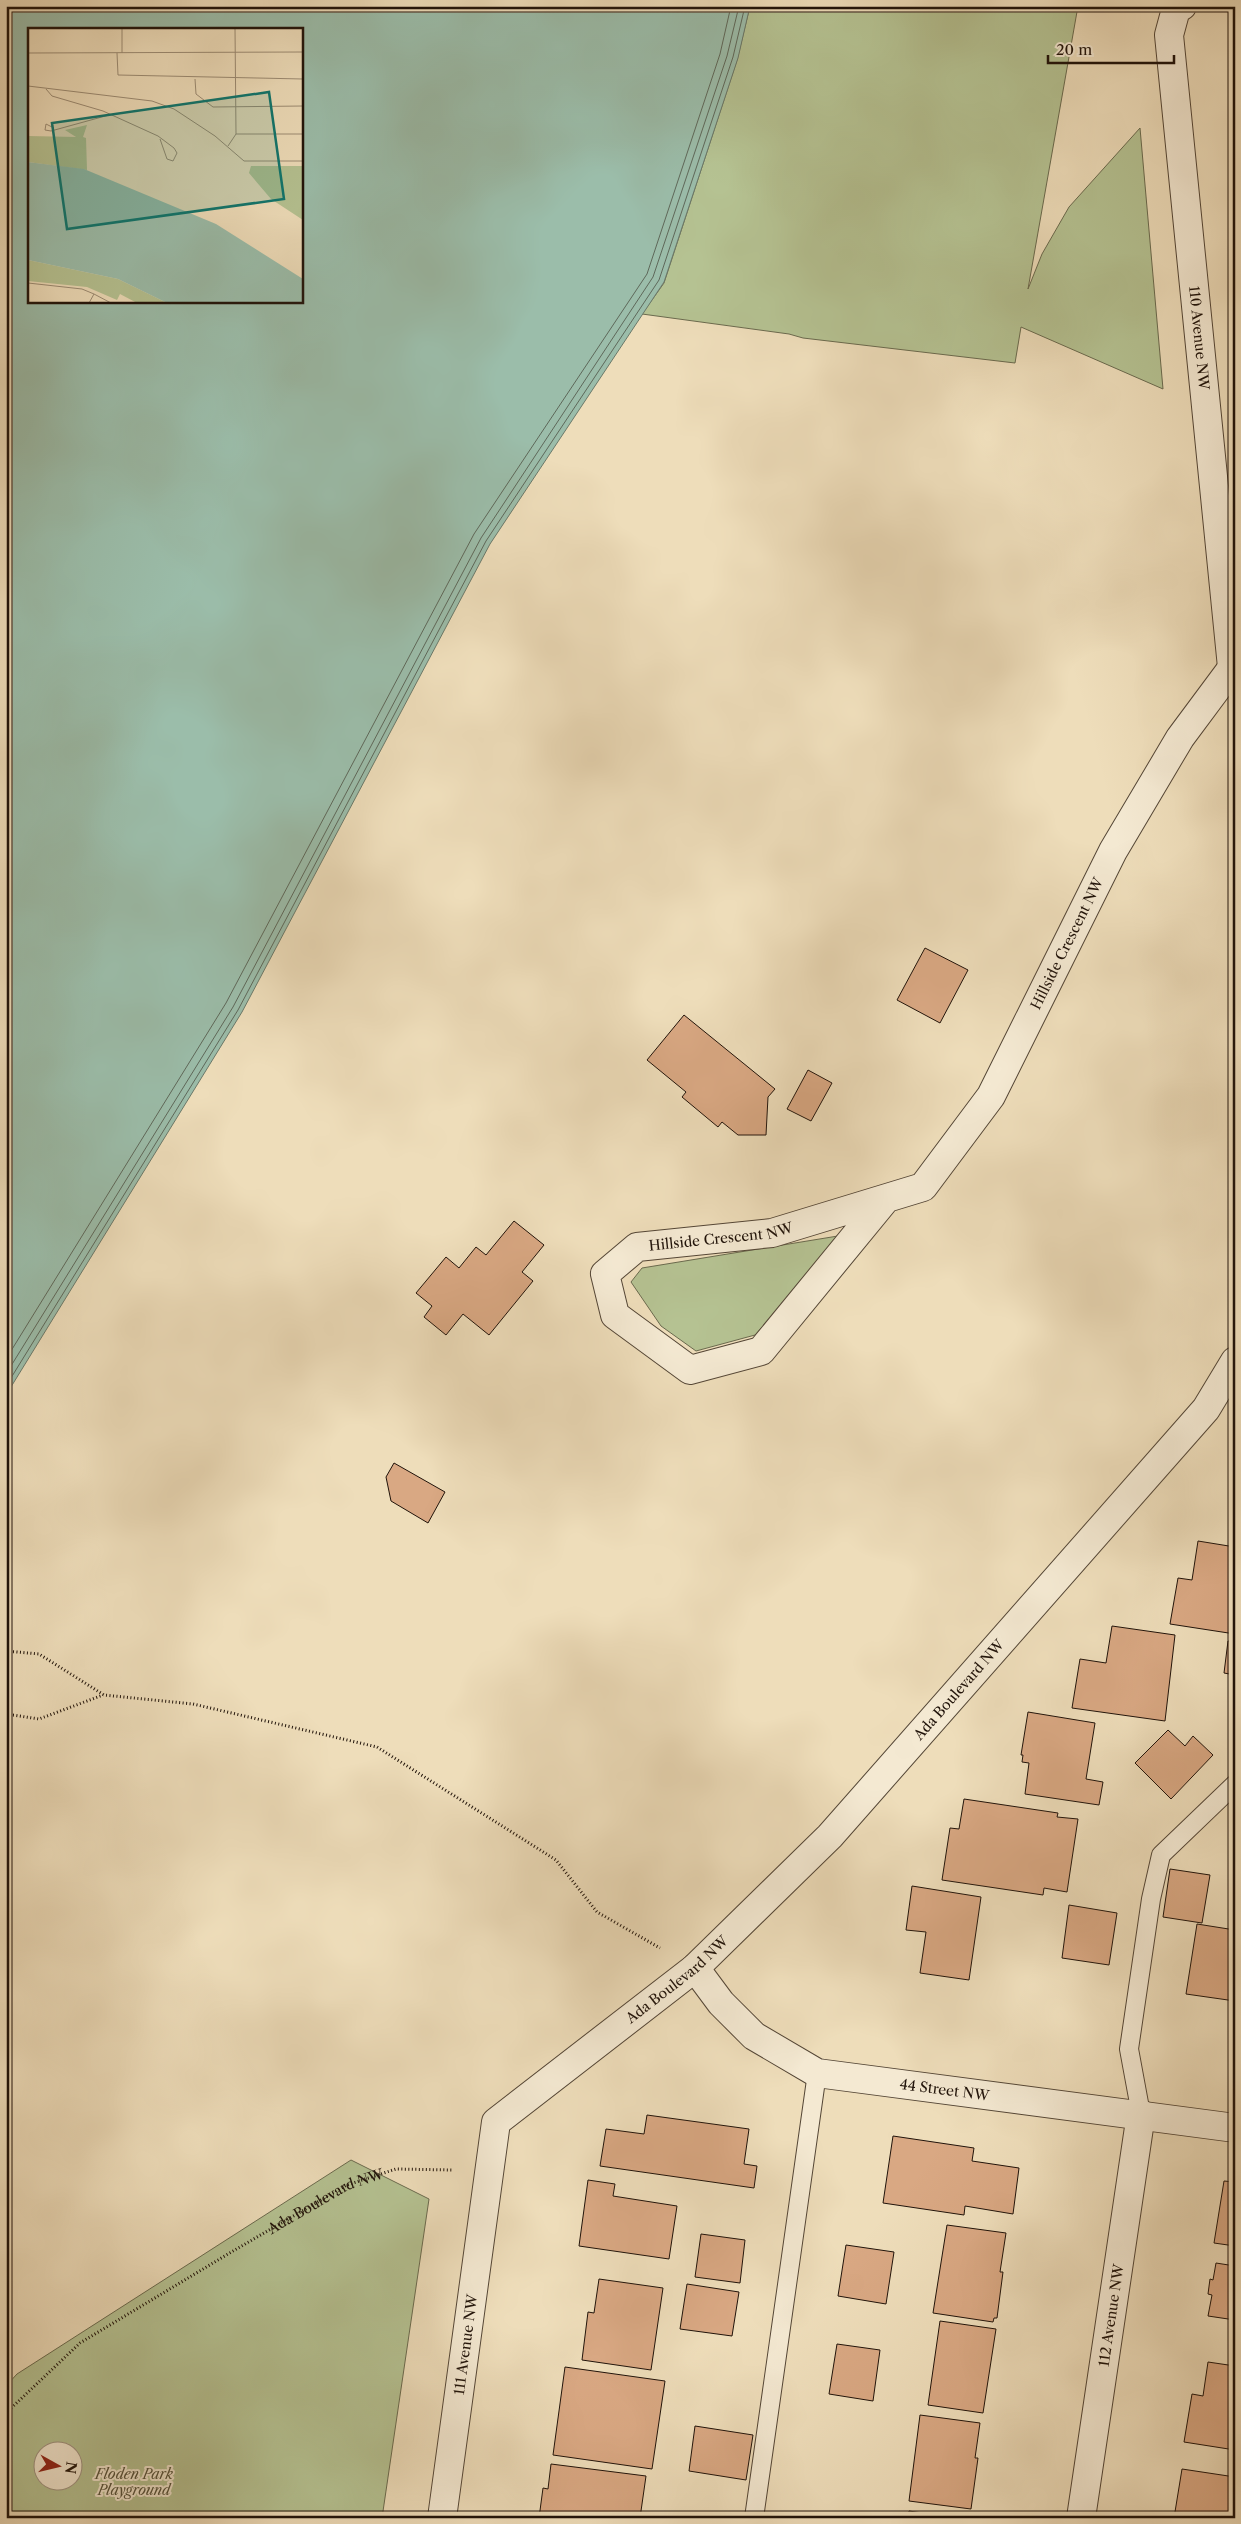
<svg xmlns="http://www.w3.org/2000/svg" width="1241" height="2524" font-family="'Libre Caslon Text',serif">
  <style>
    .green { fill: #b5c292; stroke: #6a6a4e; fill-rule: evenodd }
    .water { fill: #9bbdaa; stroke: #6a796a; fill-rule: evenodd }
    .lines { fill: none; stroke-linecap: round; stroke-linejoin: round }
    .shore { stroke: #5e685a; stroke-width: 1 }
    .building { fill: #d9a883; stroke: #20130a }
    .service-casing { stroke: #544636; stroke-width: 20 }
    .minor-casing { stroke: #544636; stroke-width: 30 }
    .path { stroke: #20130a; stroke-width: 3; stroke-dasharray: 1 2.5; stroke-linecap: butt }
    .service { stroke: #f4e9d2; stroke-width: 18 }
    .minor { stroke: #f4e9d2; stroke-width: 28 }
    .labels { text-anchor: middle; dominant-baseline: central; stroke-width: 4; stroke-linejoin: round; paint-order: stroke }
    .street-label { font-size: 14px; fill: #20130a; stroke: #f4e9d2 }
    .park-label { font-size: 14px; font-style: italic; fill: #54503a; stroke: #f4e9d2 }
    .inset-road { fill: none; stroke: #9c8c74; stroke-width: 1 }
    .view { fill: #0f766e; fill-opacity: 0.15; stroke: #0f766e; stroke-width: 2.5 }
    .inset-edge { fill: none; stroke: #20130a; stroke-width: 2.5 }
  </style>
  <rect width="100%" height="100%" fill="#eeddba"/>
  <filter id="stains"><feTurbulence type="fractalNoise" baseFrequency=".004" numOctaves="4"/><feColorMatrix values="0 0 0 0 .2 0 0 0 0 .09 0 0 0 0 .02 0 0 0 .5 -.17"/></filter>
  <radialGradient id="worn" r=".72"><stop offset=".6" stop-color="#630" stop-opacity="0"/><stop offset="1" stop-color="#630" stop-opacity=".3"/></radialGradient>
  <g class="green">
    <path d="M750,6h328l-50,283 14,-35 27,-47 71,-79 23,261 -142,-62 -6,36 -212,-25 -14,-4 -147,-20 22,-31 73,-223z"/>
    <path d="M844,1235l-89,100 -59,16 -35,-25 -30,-44 11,-14z"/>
    <path d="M351,2160l78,39 -47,319h-376v-132l11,-12zM42,2452h30v30h-30z"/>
  </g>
  <path class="water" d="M6,6h744l-12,52 -74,224 -174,262 -248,468 -236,383zM29,29h272v272h-272z"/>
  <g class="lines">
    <g class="shore">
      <path d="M6,1359l220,-356 248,-469 173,-260 73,-220 11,-48"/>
      <path d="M6,1374l227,-367 248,-469 172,-261 74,-221 12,-50"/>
      <path d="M6,1386l232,-376 248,-469 173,-261 74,-223 12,-51"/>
    </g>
  </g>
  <g class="building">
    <path d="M925,948l43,22 -28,53 -43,-23z"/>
    <path d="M684,1015l91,74 -7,8 -2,38h-28l-16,-13 -4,5 -36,-30 4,-5 -39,-32z"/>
    <path d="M808,1070l24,13 -21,38 -24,-12z"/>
    <path d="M514,1221l30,24 -22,27 11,9 -44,54 -26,-21 -17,21 -22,-18 8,-11 -16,-13 30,-36 13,11 17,-21 10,8z"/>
    <path d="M394,1463l51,29 -17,31 -37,-22 -5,-24z"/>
    <path d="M1198,1541l37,6v87l-65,-10 8,-46 14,2z"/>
    <path d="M1112,1626l63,9 -10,86 -93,-13 8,-49 26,4z"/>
    <path d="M1228,1641l7,1v33l-11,-2z"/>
    <path d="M1028,1712l67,11 -9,56 17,3 -4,23 -74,-11 4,-31 -7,-1 1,-7h-2z"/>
    <path d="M1168,1730l17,16 8,-10 20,19 -42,44 -36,-36z"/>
    <path d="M964,1799l94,14 -1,4 21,2 -11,73 -23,-4 -1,7 -101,-15 8,-52 9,1z"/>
    <path d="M1170,1869l40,6 -8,48 -39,-6z"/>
    <path d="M912,1886l69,11 -12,83 -49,-7 6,-41 -20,-2z"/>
    <path d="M1069,1905l48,8 -8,52 -47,-7z"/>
    <path d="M1197,1924l38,6v71l-49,-7z"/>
    <path d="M647,2115l102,14 -5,35 13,2 -3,22 -154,-22 6,-37 38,5z"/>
    <path d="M893,2136l81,12 -2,13 47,7 -6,46 -48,-8 -1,9 -81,-12z"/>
    <path d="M588,2180l27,4 -2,12 64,10 -8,53 -90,-13z"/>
    <path d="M1224,2181l11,1v64l-21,-3z"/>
    <path d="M947,2225l59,8 -6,39h3l-6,46h-3l-1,4 -60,-9z"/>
    <path d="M701,2234l44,6 -5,43 -45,-6z"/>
    <path d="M846,2245l48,7 -8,52 -48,-8z"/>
    <path d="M1216,2263l19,3v54l-27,-4 4,-21 -4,-1 2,-15 3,1z"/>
    <path d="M599,2279l64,9 -12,82 -69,-10 6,-48 6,1z"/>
    <path d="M687,2284l52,8 -7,44 -52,-7z"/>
    <path d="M940,2321l56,8 -13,84 -55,-8z"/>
    <path d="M837,2344l43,6 -7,51 -44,-7z"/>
    <path d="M1208,2362l27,4v84l-51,-8 8,-48 11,2z"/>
    <path d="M565,2367l100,14 -13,88 -99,-14z"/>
    <path d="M920,2415l60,8 -5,35h3l-7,51 -62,-8z"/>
    <path d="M695,2426l58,9 -7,45 -57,-9z"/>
    <path d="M551,2464l95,12 -6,42h-101l4,-30 5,1z"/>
    <path d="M1182,2469l53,8 -4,41h-57z"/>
    <path d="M909,2511l47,7h-48z"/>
  </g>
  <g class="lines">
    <defs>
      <g id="service">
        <path d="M1141,2114l-12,-65 22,-150 10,-44 74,-71"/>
        <path d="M754,2518l63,-445"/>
      </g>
      <g id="minor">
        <path id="s2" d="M1182,6l-6,3 -7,26 63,632"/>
        <path id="s3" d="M884,1201l-123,150 -71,19 -75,-55 -10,-41 32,-27 135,-14 151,-46 68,-91 122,-245 67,-113 55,-74"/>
        <path id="s4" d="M695,1968l26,35 33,33 63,37 418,55"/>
        <path id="s5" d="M442,2518l54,-396 199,-154 135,-132 376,-427 29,-48"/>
        <path id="s6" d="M1081,2518l60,-404"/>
      </g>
    </defs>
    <use href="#service" class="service-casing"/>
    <use href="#minor" class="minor-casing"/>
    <g class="path">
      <path d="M6,1651l33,3 65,41 89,9 184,43 179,113 41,52 63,36"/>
      <path d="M6,1714l33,5 64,-24"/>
      <path id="s1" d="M6,2413l74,-70 153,-92 114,-66 49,-16 56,1"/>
    </g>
    <use href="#service" class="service"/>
    <use href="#minor" class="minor"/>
  </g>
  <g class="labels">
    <g class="street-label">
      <text stroke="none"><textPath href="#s2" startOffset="338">110 Avenue NW</textPath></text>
      <text stroke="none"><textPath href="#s3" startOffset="1022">Hillside Crescent NW</textPath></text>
      <text stroke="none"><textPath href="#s3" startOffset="529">Hillside Crescent NW</textPath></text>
      <text stroke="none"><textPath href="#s5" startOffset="1035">Ada Boulevard NW</textPath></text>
      <text stroke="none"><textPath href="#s5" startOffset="630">Ada Boulevard NW</textPath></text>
      <text stroke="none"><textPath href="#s4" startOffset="292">44 Street NW</textPath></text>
      <text stroke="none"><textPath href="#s1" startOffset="386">Ada Boulevard NW</textPath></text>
      <text stroke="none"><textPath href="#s6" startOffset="205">112 Avenue NW</textPath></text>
      <text stroke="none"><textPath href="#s5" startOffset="175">111 Avenue NW</textPath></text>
    </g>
    <g class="park-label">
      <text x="134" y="2474">Floden Park<tspan x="134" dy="16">Playground</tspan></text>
    </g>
  </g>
  <g transform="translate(28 28)">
    <rect width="275" height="275" fill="#eeddba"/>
    <path d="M59,97l-4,12 3,1 1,32 -59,-8v-26l48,1 -11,-7zM223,138h52v54l-32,-21 -22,-26zM0,232l90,19 49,24h-30l-17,-9 -3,6 -30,-13 -59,-6z" fill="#b5c292"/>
    <path d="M0,134l56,7 132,55 87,55v24h-136l-49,-24 -90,-19z" fill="#9bbdaa"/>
    <path class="inset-road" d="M0,25l275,-1M89,25l1,22 185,4M94,25v-25M167,51l1,15 17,13 90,-1M0,58l124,15 22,8 41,27 29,25h59M18,61l6,7 51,15 55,25 16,12 3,5 -4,8 -6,-2 -7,-20M26,100l-8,-4 -1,6 6,1 58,-16M208,106h67M200,118l8,-12 -1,-106M0,255l54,6 12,5 -5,9M66,266l17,9"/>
    <path class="view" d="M241,64l15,107 -217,30 -15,-106z"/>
    <rect width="275" height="275" class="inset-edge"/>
  </g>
  <rect width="1241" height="2524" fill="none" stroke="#eeddba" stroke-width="25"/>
  <rect x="8" y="8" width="1226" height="2509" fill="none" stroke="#20130a" stroke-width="2.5"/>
  <rect x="12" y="12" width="1216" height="2499" fill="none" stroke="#20130a"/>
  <g transform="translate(58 2466) rotate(98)"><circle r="24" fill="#f4e9d2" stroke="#9f9382"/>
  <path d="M0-4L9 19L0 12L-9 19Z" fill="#8f2418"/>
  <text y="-8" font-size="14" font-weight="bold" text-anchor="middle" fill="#20130a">N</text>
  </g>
  <path d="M1048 55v8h126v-8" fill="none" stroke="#20130a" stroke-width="2.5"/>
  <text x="1056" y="55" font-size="15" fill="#20130a" stroke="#f4e9d2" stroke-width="4" paint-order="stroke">20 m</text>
  <rect width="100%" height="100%" filter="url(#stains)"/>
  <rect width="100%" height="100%" fill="url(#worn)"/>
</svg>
